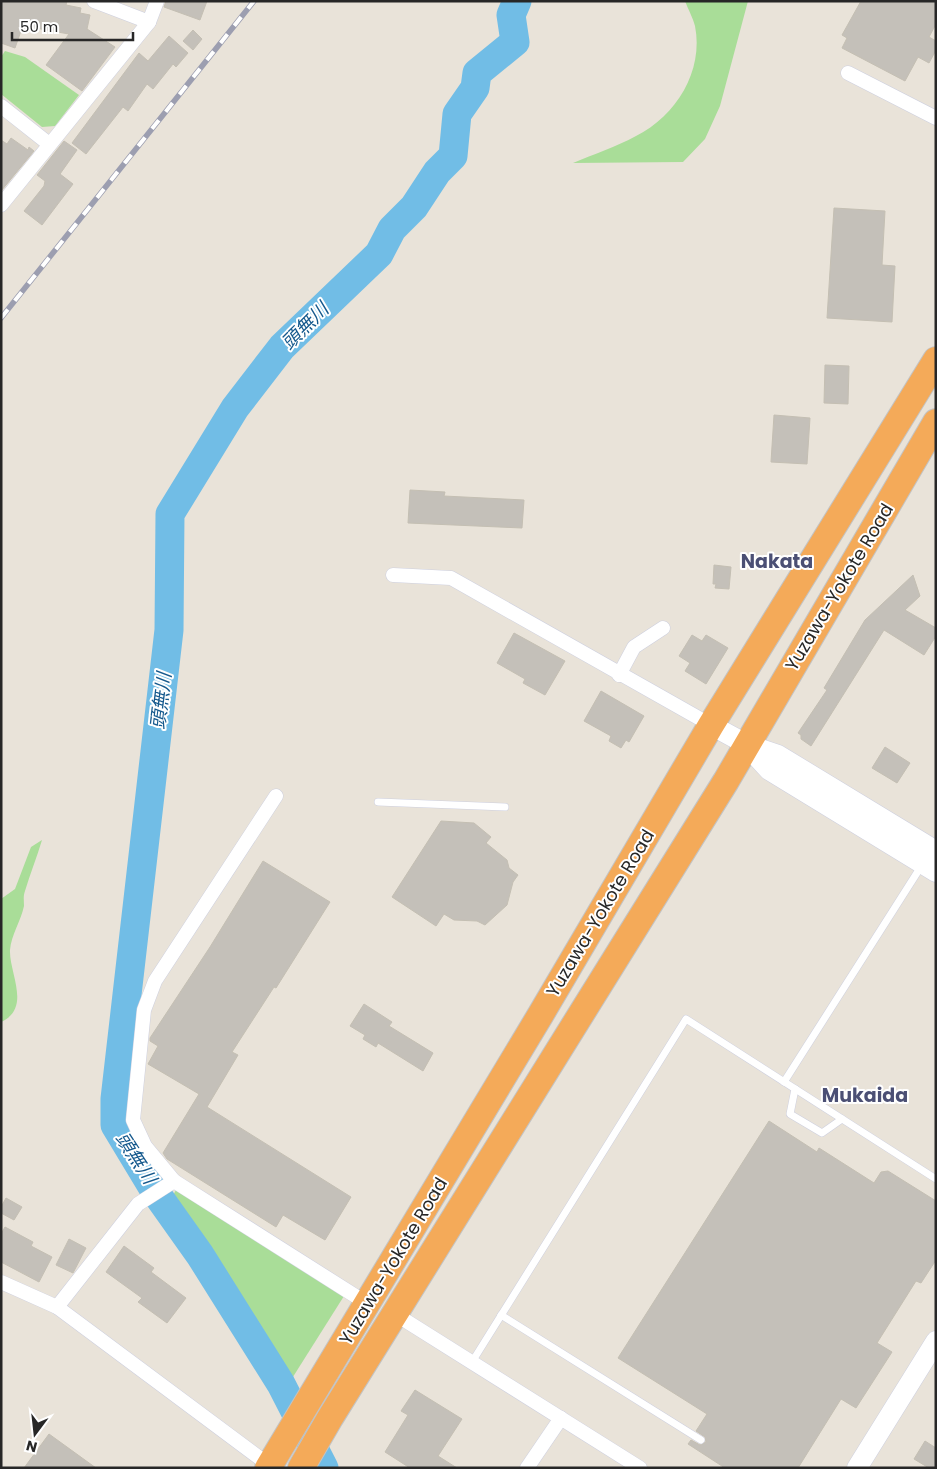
<svg xmlns="http://www.w3.org/2000/svg" width="937" height="1469" font-family="Poppins,'Noto Sans JP',sans-serif">
  <style>
    .green { fill: #a9dd98 }
    .lines { fill: none; stroke-linecap: round; stroke-linejoin: round }
    .river { stroke: #71bde6; stroke-width: 29 }
    .building { fill: #c4c0b9; stroke: #c4bfb3 }
    .lane-casing { stroke: #ced0df; stroke-width: 8 }
    .street-casing { stroke: #ced0df; stroke-width: 15 }
    .secondary-casing { stroke: #ced0df; stroke-width: 21 }
    .highway-casing { stroke: #c3c3c3; stroke-width: 28 }
    .lane { stroke: #fff; stroke-width: 7 }
    .street { stroke: #fff; stroke-width: 14 }
    .secondary { stroke: #fff; stroke-width: 20 }
    .highway { stroke: #f4aa59; stroke-width: 26 }
    .rail-casing { stroke: #9c9eb0; stroke-width: 5.5 }
    .rail { stroke: #fff; stroke-width: 4; stroke-dasharray: 11; stroke-linecap: butt }
    .labels { text-anchor: middle; dominant-baseline: central; stroke-width: 4; stroke-linejoin: round; paint-order: stroke }
    .street-label { font-size: 18px; fill: #272727; stroke: #fff }
    .water-label { font-size: 19px; font-style: italic; fill: #15598d; stroke: #fff }
    .neighbourhood-label { font-size: 19px; font-weight: bold; fill: #4b4f74; stroke: #fff }
  </style>
  <rect width="100%" height="100%" fill="#e9e3d9"/>
  <g class="green">
    <path d="M685,1h63l-28,105 -15,33 -22,23 -110,1c21,-9 43,-16 63,-27 40,-20 68,-65 59,-110 -2,-8 -7,-17 -10,-25z"/>
    <path d="M5,51l20,6 54,38 -24,31 -13,1 -41,-33v-37z"/>
    <path d="M42,840c-5,17 -12,34 -17,51 -2,5 -1,10 -1,15 -3,15 -13,29 -14,44 -1,23 22,58 -9,72v-123l14,-10 16,-42z"/>
    <path d="M176,1190l168,106 -53,84 -119,-183z"/>
  </g>
  <g class="lines">
    <path class="river" d="M324,1468l-43,-84 -81,-129 -44,-62 -41,-68v-26l54,-469 1,-116 65,-106 47,-61 97,-93 13,-25 22,-22 23,-35 16,-16 4,-42 18,-26 2,-15 38,-31 -4,-27 6,-14"/>
  </g>
  <g class="building">
    <path d="M1,1h66l-1,4 15,3 -1,5 10,2 -3,14 28,18 -33,44 -36,-26 23,-31 -34,-6 -1,4 -12,-4 -7,20 -14,-5z"/>
    <path d="M166,1h41l-7,19 -36,-13z"/>
    <path d="M861,1h75v23l-7,13 7,4v9l-7,13 -11,-6 -13,24 -63,-33 5,-10 -5,-3z"/>
    <path d="M193,30l9,9 -9,11 -10,-9z"/>
    <path d="M169,36l19,17 -12,14 -3,-3 -20,25 -6,-5 -19,27 -5,-4 -37,47 -14,-11 67,-90 9,8z"/>
    <path d="M11,138l17,12 1,-3 5,4 -33,40v-51l6,4z"/>
    <path d="M64,141l13,9 -17,24 13,10 -31,41 -18,-14 20,-25 1,-5 -8,-6z"/>
    <path d="M834,208l51,3 -3,54 13,1 -3,56 -65,-4z"/>
    <path d="M825,365l24,1 -1,38 -24,-1z"/>
    <path d="M774,415l36,3 -3,46 -36,-2z"/>
    <path d="M410,490l35,2 -1,4 80,4 -2,28 -114,-5z"/>
    <path d="M714,565l17,2 -2,22 -14,-1 1,-4h-3z"/>
    <path d="M913,575l7,21 -15,14 31,18v8l-12,19 -40,-25 -73,116 -10,-7v-4l-3,-2 29,-43 -3,-2 41,-68z"/>
    <path d="M514,633l51,28 -20,34 -22,-12 2,-4 -28,-16z"/>
    <path d="M692,635l10,6 4,-6 22,13 -22,36 -21,-13 5,-8 -11,-7z"/>
    <path d="M601,691l43,25 -15,26 -3,-2 -5,8 -12,-7 2,-5 -27,-15z"/>
    <path d="M885,747l25,16 -13,20 -25,-15z"/>
    <path d="M441,821l33,2 17,14 -5,6 21,17 2,8 9,7 -5,7 -6,23 -22,20 -8,-4 -23,-1 -10,-6 -8,12 -44,-29z"/>
    <path d="M263,861l67,41 -54,86 -2,-1 -42,65 6,3 -31,52 144,90 -26,43 -42,-25 -7,12 -109,-68 -4,-6 36,-59 -51,-30 10,-18 -8,-5v-3l60,-91z"/>
    <path d="M364,1004l28,18 -3,4 44,27 -10,18 -45,-28 -2,4 -13,-8 2,-4 -15,-9z"/>
    <path d="M769,1121l48,31 2,-4 55,35 7,-11 7,-1 48,30v59l-15,23 -5,-2 -39,62 15,9 -36,56 -15,-9 -43,69h-73l-37,-24 3,-4 9,5 6,-3 -1,-5 -9,-6 11,-17 -89,-56z"/>
    <path d="M6,1198l16,9 -8,13 -13,-7v-6z"/>
    <path d="M5,1227l28,15 -2,4 21,11 -13,25 -38,-20v-28z"/>
    <path d="M69,1239l17,9 -13,25 -17,-8z"/>
    <path d="M124,1246l30,22 -3,4 35,26 -19,25 -29,-21 4,-4 -36,-26z"/>
    <path d="M415,1390l47,29 -24,37 19,12h-47l-25,-16 23,-37 -7,-4z"/>
    <path d="M49,1434l47,34h-72z"/>
    <path d="M925,1441l11,7v20h-7l-15,-9z"/>
  </g>
  <g class="lines">
    <defs>
      <g id="lane">
        <path d="M378,802l127,5"/>
        <path d="M784,1082l138,-217"/>
        <path d="M795,1089l-5,25 32,19 20,-14"/>
        <path d="M501,1315l200,125"/>
        <path d="M472,1362l214,-343 250,160"/>
      </g>
      <g id="street">
        <path d="M94,1l55,21"/>
        <path d="M848,73l88,45"/>
        <path d="M1,106l48,38"/>
        <path d="M1,205l148,-183 8,-21"/>
        <path d="M393,575l58,3 260,147"/>
        <path d="M619,675l15,-28 29,-19"/>
        <path d="M174,1181l-29,-35 -12,-26 11,-110 11,-29 121,-185"/>
        <path d="M1,1282l56,25 212,158"/>
        <path d="M57,1307l81,-103 36,-23 194,123"/>
        <path d="M395,1314l245,154"/>
        <path d="M527,1468l34,-50"/>
      </g>
      <g id="secondary">
        <path d="M711,725l35,19 32,11 158,96"/>
        <path d="M747,746l22,24 167,102"/>
        <path d="M857,1468l79,-127"/>
      </g>
      <g id="highway">
        <path d="M268,1468l273,-454 170,-289 225,-365"/>
        <path d="M301,1468l29,-50 396,-637 210,-359"/>
      </g>
    </defs>
    <use href="#lane" class="lane-casing"/>
    <use href="#street" class="street-casing"/>
    <use href="#secondary" class="secondary-casing"/>
    <use href="#highway" class="highway-casing"/>
    <use href="#lane" class="lane"/>
    <use href="#street" class="street"/>
    <use href="#secondary" class="secondary"/>
    <use href="#highway" class="highway"/>
    <defs>
      <path id="rail" d="M1,318l253,-317"/>
    </defs>
    <use href="#rail" class="rail-casing"/>
    <use href="#rail" class="rail"/>
  </g>
  <g class="labels">
    <g class="street-label">
      <text transform="translate(839 587) rotate(-59)">Yuzawa-Yokote Road</text>
      <text transform="translate(600 913) rotate(-59)">Yuzawa-Yokote Road</text>
      <text transform="translate(393 1261) rotate(-59)">Yuzawa-Yokote Road</text>
    </g>
    <g class="water-label">
      <text transform="translate(305 326) rotate(-45)">頭無川</text>
      <text transform="translate(161 701) rotate(-83)">頭無川</text>
      <text transform="translate(136 1158) rotate(57)">頭無川</text>
    </g>
    <g class="neighbourhood-label">
      <text x="777" y="561">Nakata</text>
      <text x="865" y="1095">Mukaida</text>
    </g>
  </g>
  <rect width="937" height="1469" fill="none" stroke="#272727" stroke-width="5"/>
  <g transform="translate(35 1434) rotate(195)" stroke="#ffffff" stroke-width="4" paint-order="stroke">
  <path d="M0-4L9 19L0 12L-9 19Z" fill="#272727"/>
  <text y="-8" font-size="14" font-weight="bold" text-anchor="middle" fill="#272727">N</text>
  </g>
  <path d="M12 32v8h121v-8" fill="none" stroke="#272727" stroke-width="2.5"/>
  <text x="20" y="32" font-size="15" fill="#272727" stroke="#ffffff" stroke-width="4" paint-order="stroke">50 m</text>
</svg>
